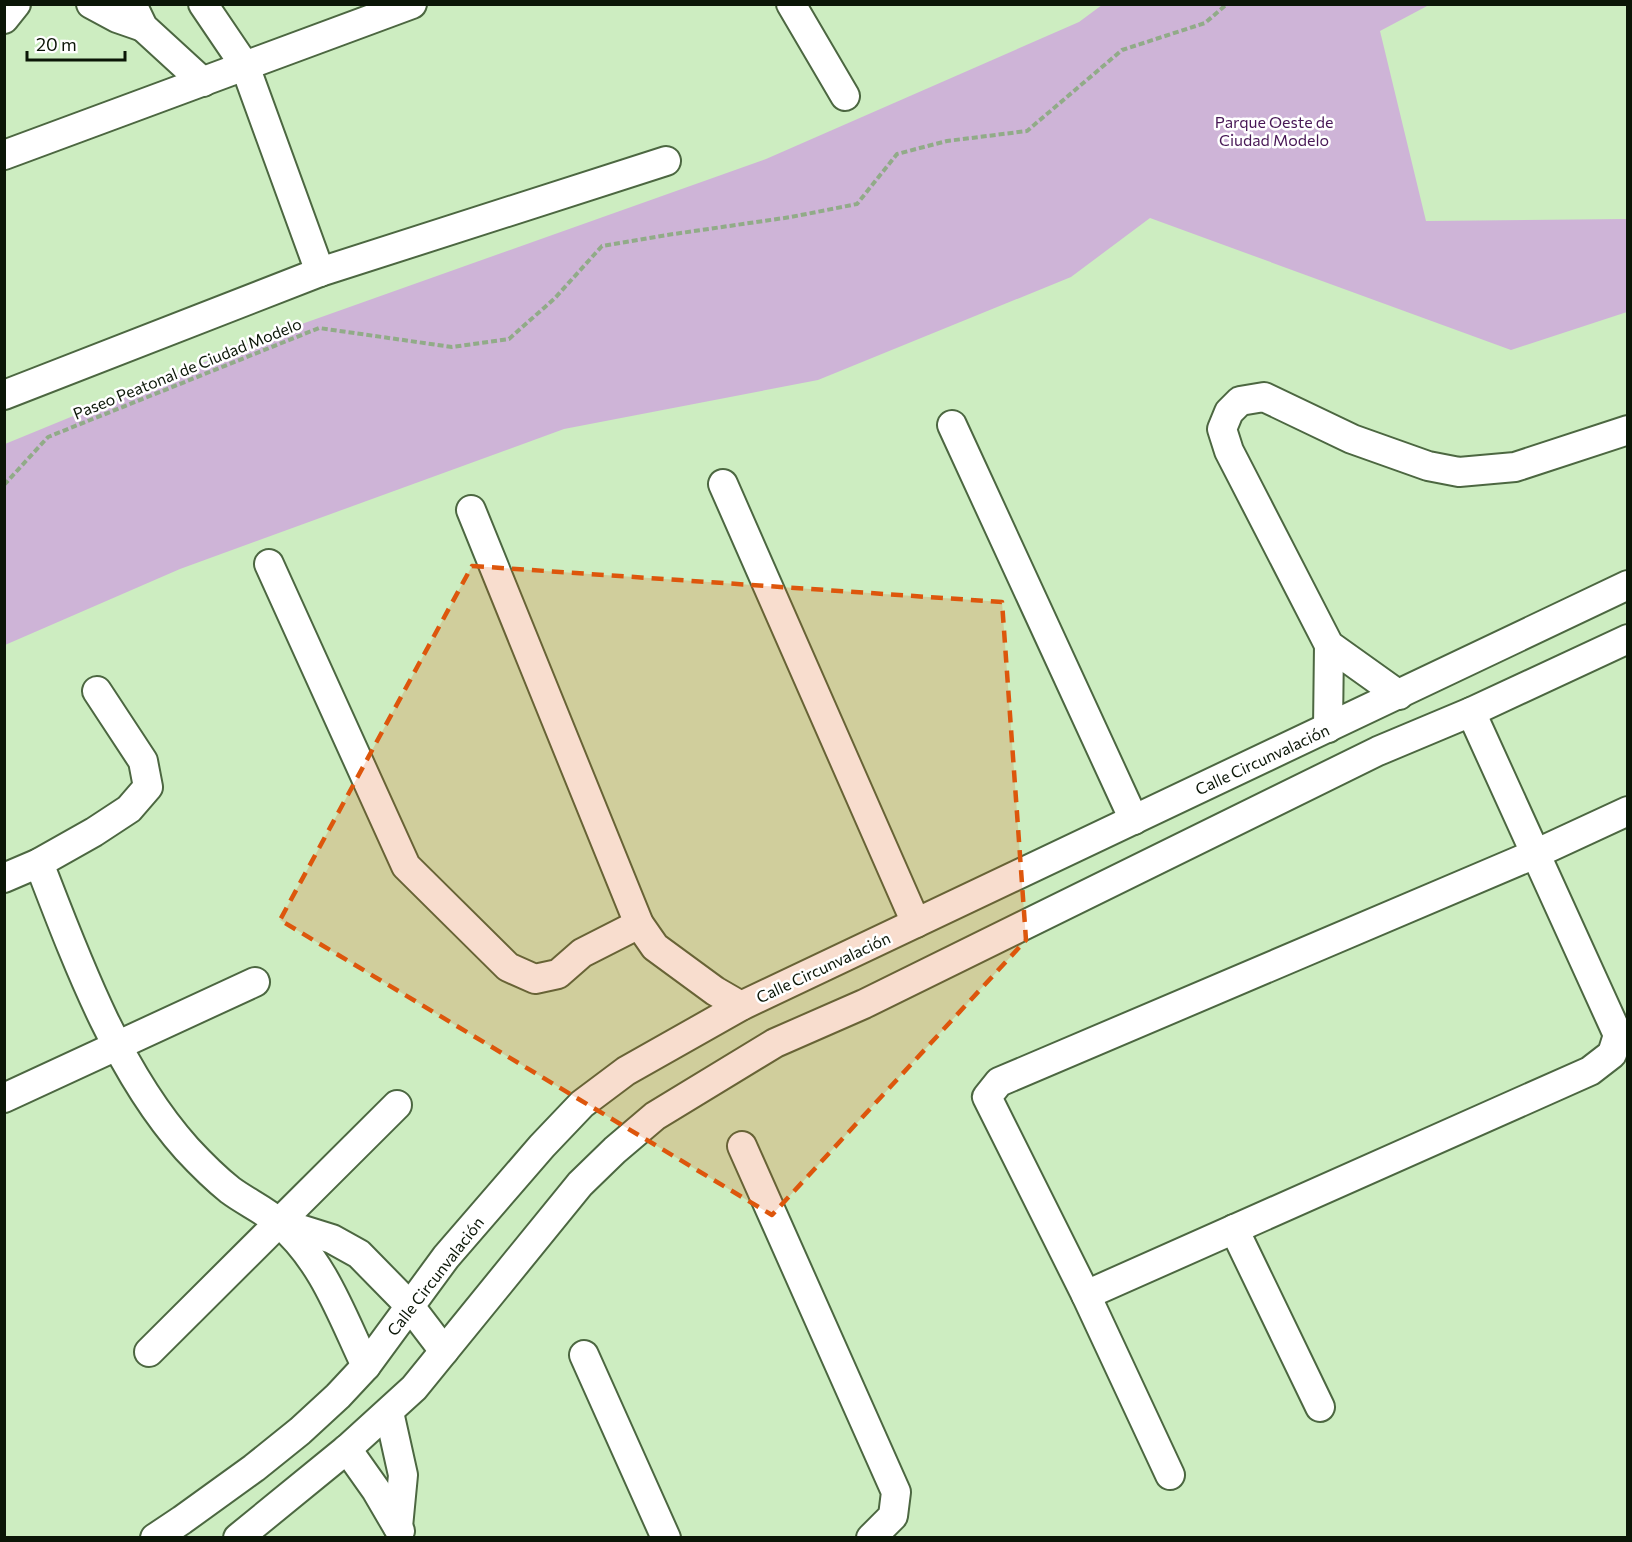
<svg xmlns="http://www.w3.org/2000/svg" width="1632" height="1542" font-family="Commissioner,sans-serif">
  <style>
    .green { fill: #ceb4d7 }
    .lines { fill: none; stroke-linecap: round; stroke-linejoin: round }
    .minor-casing { stroke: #4c6741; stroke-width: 32 }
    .path { stroke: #91ab88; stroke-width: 4; stroke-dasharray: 6 3; stroke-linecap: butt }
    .minor { stroke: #fff; stroke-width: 28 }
    .marked { fill: #dd560c; fill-opacity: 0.2; stroke: #dd560c; stroke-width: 4.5; stroke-dasharray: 12 8; stroke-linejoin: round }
    .labels { text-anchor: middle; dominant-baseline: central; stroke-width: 5; stroke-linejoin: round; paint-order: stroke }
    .park-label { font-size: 16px; fill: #471755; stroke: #fff }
    .street-label { font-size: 16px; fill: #0b1607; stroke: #fff }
  </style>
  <rect width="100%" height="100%" fill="#cdedc1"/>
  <path class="green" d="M1102,5h327l-49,26 46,190 201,-2v93l-116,38 -361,-132 -79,59 -253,103 -254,49 -384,140 -175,76v-201l263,-108 498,-177 313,-137z"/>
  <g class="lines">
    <defs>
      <g id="minor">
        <path d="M91,4l26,14 26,9"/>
        <path d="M132,4l11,23 60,55"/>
        <path d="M203,4l42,62 75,206"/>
        <path d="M791,4l54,92"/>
        <path d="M4,19l12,-15"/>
        <path d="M4,155l408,-151"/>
        <path d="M4,395l316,-123 346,-111"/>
        <path d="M952,425l182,395"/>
        <path d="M723,484l193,439"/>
        <path d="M471,510l168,414 16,23 60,44 26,15"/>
        <path d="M269,564l137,302 102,101 27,12 23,-5 24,-21 57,-29"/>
        <path d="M1399,695l-70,-50 -100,-194 -7,-22 7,-17 11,-11 24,-4 88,42 76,27 31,6 56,-5 113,-37"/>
        <path d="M1328,728l1,-83"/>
        <path d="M39,863c37,96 78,208 148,286 13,14 28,29 43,41 16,12 35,20 49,33 44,37 63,93 87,143"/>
        <path d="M4,878l35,-15 55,-31 35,-23 19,-22 -5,-26 -46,-70"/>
        <path d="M4,1098l251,-116"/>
        <path d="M742,1146l154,346 -3,24 -22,22"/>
        <path d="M284,1224l48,15 27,15 50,51 35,46"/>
        <path d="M1234,1229l86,178"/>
        <path d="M1086,1295l504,-224 22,-17 6,-19 -147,-323"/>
        <path d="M149,1352l248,-247"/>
        <path d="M584,1355l82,183"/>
        <path d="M389,1412l14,63 -5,52"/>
        <path d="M347,1449l29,41 24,41"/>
        <path d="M1170,1475l-84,-180 -99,-198 12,-15 536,-228 93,-43"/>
        <path d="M155,1538l27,-18 72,-52 46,-37 38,-35 28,-30 80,-109 96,-111 40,-42 44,-33 115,-65 887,-421"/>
        <path d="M238,1538l109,-89 67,-61 166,-204 35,-34 40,-34 120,-73 89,-39 514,-253 93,-39 157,-73"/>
      </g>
    </defs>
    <use href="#minor" class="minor-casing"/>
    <path class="path" d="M4,485l44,-48 271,-109 133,19 57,-8 46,-41 47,-52 65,-11 124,-18 66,-13 40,-50 50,-13 80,-10 95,-81 83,-27 22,-19"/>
    <use href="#minor" class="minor"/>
  </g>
  <path class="marked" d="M472,566l530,36 24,338 -254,275 -492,-295z"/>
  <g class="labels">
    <g class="park-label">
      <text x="1274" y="121">Parque Oeste de<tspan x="1274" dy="18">Ciudad Modelo</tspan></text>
    </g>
    <g class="street-label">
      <text transform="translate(187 368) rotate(-22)">Paseo Peatonal de Ciudad Modelo</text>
      <text transform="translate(1262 759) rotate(-25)">Calle Circunvalación</text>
      <text transform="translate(823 967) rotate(-25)">Calle Circunvalación</text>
      <text transform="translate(435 1276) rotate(-52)">Calle Circunvalación</text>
    </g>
  </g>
  <rect width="1632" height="1542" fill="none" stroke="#0b1607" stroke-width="12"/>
  <path d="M27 51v9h98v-9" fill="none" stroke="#0b1607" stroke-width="3"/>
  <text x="36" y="51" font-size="18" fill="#0b1607" stroke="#ffffff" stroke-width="4.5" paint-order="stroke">20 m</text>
</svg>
